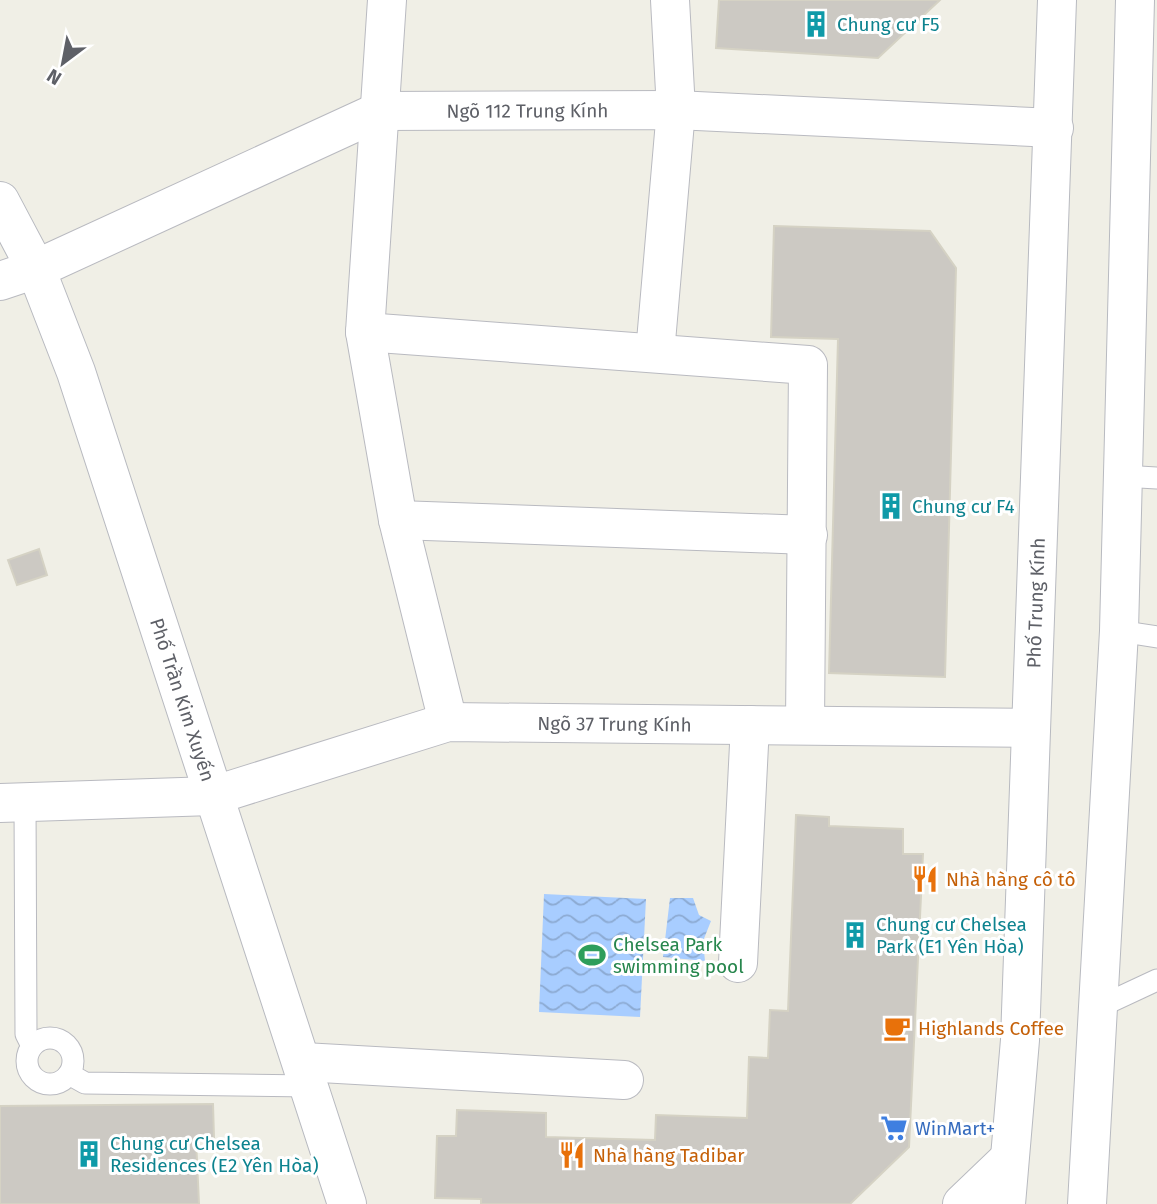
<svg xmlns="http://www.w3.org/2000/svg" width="1157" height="1204" font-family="'Fira Sans',sans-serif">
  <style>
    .water { fill: url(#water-waves) }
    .building { fill: #ccc9c3; stroke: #d5d2c4; stroke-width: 2 }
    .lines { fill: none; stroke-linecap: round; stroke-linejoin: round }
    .lane-casing { stroke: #b9bac0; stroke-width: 23 }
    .street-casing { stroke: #b9bac0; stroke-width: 40 }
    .secondary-casing { stroke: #b8bac0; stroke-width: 40 }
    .lane { stroke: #fff; stroke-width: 21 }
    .street { stroke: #fff; stroke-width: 38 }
    .secondary { stroke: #fff; stroke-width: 38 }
    .labels { text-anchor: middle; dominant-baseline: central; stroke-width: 6; stroke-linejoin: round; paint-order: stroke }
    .culture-label { font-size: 19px; fill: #0d838f; stroke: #fff; text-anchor: start }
    .street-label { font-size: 19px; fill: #5e6067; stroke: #fff }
    .food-label { font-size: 19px; fill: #c56008; stroke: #fff; text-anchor: start }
    .leisure-label { font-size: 19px; fill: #27864d; stroke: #fff; text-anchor: start }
    .shop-label { font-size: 19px; fill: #366cbe; stroke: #fff; text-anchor: start }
  </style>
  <defs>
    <pattern id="water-waves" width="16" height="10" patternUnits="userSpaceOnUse" patternTransform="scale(1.75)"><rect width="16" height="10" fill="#a8cdff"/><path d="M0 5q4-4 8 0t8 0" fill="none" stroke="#8caad2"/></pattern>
  </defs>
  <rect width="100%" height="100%" fill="#f0efe6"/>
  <g class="water">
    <path d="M544,894l102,5 -6,118 -101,-5z"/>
    <path d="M670,898h23l6,17 12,6 -8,20 2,20 -42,-4z"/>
  </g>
  <g class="building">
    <path d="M719,0h221l-62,58 -162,-10z"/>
    <path d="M774,226l156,5 26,37 -11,409 -116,-4 9,-334 -67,-2z"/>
    <path d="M39,549l8,26 -30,10 -9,-25z"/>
    <path d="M796,815l33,2v9l74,3v25h20l-14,293 -59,57h-369v-5l-46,-1 2,-62h19l1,-26 89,3v24l109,3 1,-25 91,3 2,-61 19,1 2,-48 18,1z"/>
    <path d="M213,1104l1,34 -18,1 3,65h-199v-98z"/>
  </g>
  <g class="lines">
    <defs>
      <g id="lane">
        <path d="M1122,476l35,2"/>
        <path d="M1119,631l38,6"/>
        <path d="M25,802l1,232 6,12"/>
        <path d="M1097,1008l60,-28"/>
        <circle cx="50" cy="1061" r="23"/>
        <path d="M69,1074l16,9 225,3"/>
      </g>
      <g id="street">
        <path d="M387,0l-22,332 33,188 50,202"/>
        <path id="s1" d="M0,281l36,-12 344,-158 296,-1 378,18"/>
        <path d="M365,332l443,33 -3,360"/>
        <path d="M655,353l21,-243 -6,-110"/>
        <path d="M398,520l410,15"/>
        <path id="s2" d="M0,803l212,-7 236,-74 583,6"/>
        <path d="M738,963l12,-238"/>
        <path d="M303,1062l321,18"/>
      </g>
      <g id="secondary">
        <path id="s3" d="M0,201l36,68 40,103 271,832"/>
        <path d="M962,1204l47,-45"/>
        <path id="s4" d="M1006,1204l14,-164 37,-1040"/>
        <path d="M1087,1204l32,-573 16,-631"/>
      </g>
    </defs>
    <use href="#lane" class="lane-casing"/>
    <use href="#street" class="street-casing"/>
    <use href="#secondary" class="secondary-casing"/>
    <use href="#lane" class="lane"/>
    <use href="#street" class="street"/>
    <use href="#secondary" class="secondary"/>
  </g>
  <defs>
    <symbol id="building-bare" viewBox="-9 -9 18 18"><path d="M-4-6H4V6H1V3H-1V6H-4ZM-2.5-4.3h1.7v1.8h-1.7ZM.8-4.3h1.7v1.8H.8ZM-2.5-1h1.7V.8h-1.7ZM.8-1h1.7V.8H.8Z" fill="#0f9aa8" stroke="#fff" stroke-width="2.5" paint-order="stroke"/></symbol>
    <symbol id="restaurant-bare" viewBox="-9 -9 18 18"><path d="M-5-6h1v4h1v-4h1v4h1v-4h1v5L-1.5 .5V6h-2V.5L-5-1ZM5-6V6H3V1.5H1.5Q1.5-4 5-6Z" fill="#e8710a" stroke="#fff" stroke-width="2.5" paint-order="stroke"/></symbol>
    <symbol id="stadium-bare" viewBox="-9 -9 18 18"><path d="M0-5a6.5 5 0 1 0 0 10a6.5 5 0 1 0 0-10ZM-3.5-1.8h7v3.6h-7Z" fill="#2e9e5b" stroke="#fff" stroke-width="2.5" paint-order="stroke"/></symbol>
    <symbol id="cafe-bare" viewBox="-9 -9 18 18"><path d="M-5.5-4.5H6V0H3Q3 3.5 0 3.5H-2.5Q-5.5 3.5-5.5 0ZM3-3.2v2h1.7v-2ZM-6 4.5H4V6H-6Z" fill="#e8710a" stroke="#fff" stroke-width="2.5" paint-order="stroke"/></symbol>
    <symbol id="supermarket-bare" viewBox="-9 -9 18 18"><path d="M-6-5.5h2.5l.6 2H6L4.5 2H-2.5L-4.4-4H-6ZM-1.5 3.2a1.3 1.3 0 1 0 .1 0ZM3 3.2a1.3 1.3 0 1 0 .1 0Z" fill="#3f7fe0" stroke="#fff" stroke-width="2.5" paint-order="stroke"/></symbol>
  </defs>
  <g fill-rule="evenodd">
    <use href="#building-bare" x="797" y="5" width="38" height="38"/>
    <use href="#building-bare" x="872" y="487" width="38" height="38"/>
    <use href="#restaurant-bare" x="906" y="860" width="38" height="38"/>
    <use href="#building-bare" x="836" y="916" width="38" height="38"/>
    <use href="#stadium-bare" x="573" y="936" width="38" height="38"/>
    <use href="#cafe-bare" x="878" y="1009" width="38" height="38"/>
    <use href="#supermarket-bare" x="875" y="1109" width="38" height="38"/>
    <use href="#building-bare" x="70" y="1135" width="38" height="38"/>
    <use href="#restaurant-bare" x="553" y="1136" width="38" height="38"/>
  </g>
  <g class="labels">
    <g class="culture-label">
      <text x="837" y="24">Chung cư F5</text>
      <text x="912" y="506">Chung cư F4</text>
      <text x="876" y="924">Chung cư Chelsea<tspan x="876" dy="22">Park (E1 Yên Hòa)</tspan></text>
      <text x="110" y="1143">Chung cư Chelsea<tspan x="110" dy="22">Residences (E2 Yên Hòa)</tspan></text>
    </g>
    <g class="street-label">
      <text stroke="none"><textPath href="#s1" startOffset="564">Ngõ 112 Trung Kính</textPath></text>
      <text stroke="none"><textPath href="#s4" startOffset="602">Phố Trung Kính</textPath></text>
      <text stroke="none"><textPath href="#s3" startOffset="532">Phố Trần Kim Xuyến</textPath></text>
      <text stroke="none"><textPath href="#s2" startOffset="626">Ngõ 37 Trung Kính</textPath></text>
    </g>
    <g class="food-label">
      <text x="946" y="879">Nhà hàng cô tô</text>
      <text x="918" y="1028">Highlands Coffee</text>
      <text x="593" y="1155">Nhà hàng Tadibar</text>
    </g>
    <g class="leisure-label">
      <text x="613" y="944">Chelsea Park<tspan x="613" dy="22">swimming pool</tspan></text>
    </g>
    <g class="shop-label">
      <text x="915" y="1128">WinMart+</text>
    </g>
  </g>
  <g transform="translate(63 63) rotate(212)" stroke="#ffffff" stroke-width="5" paint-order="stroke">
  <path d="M0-5L12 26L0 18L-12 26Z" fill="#5e6067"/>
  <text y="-10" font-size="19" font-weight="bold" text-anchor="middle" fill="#5e6067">N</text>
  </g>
</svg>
